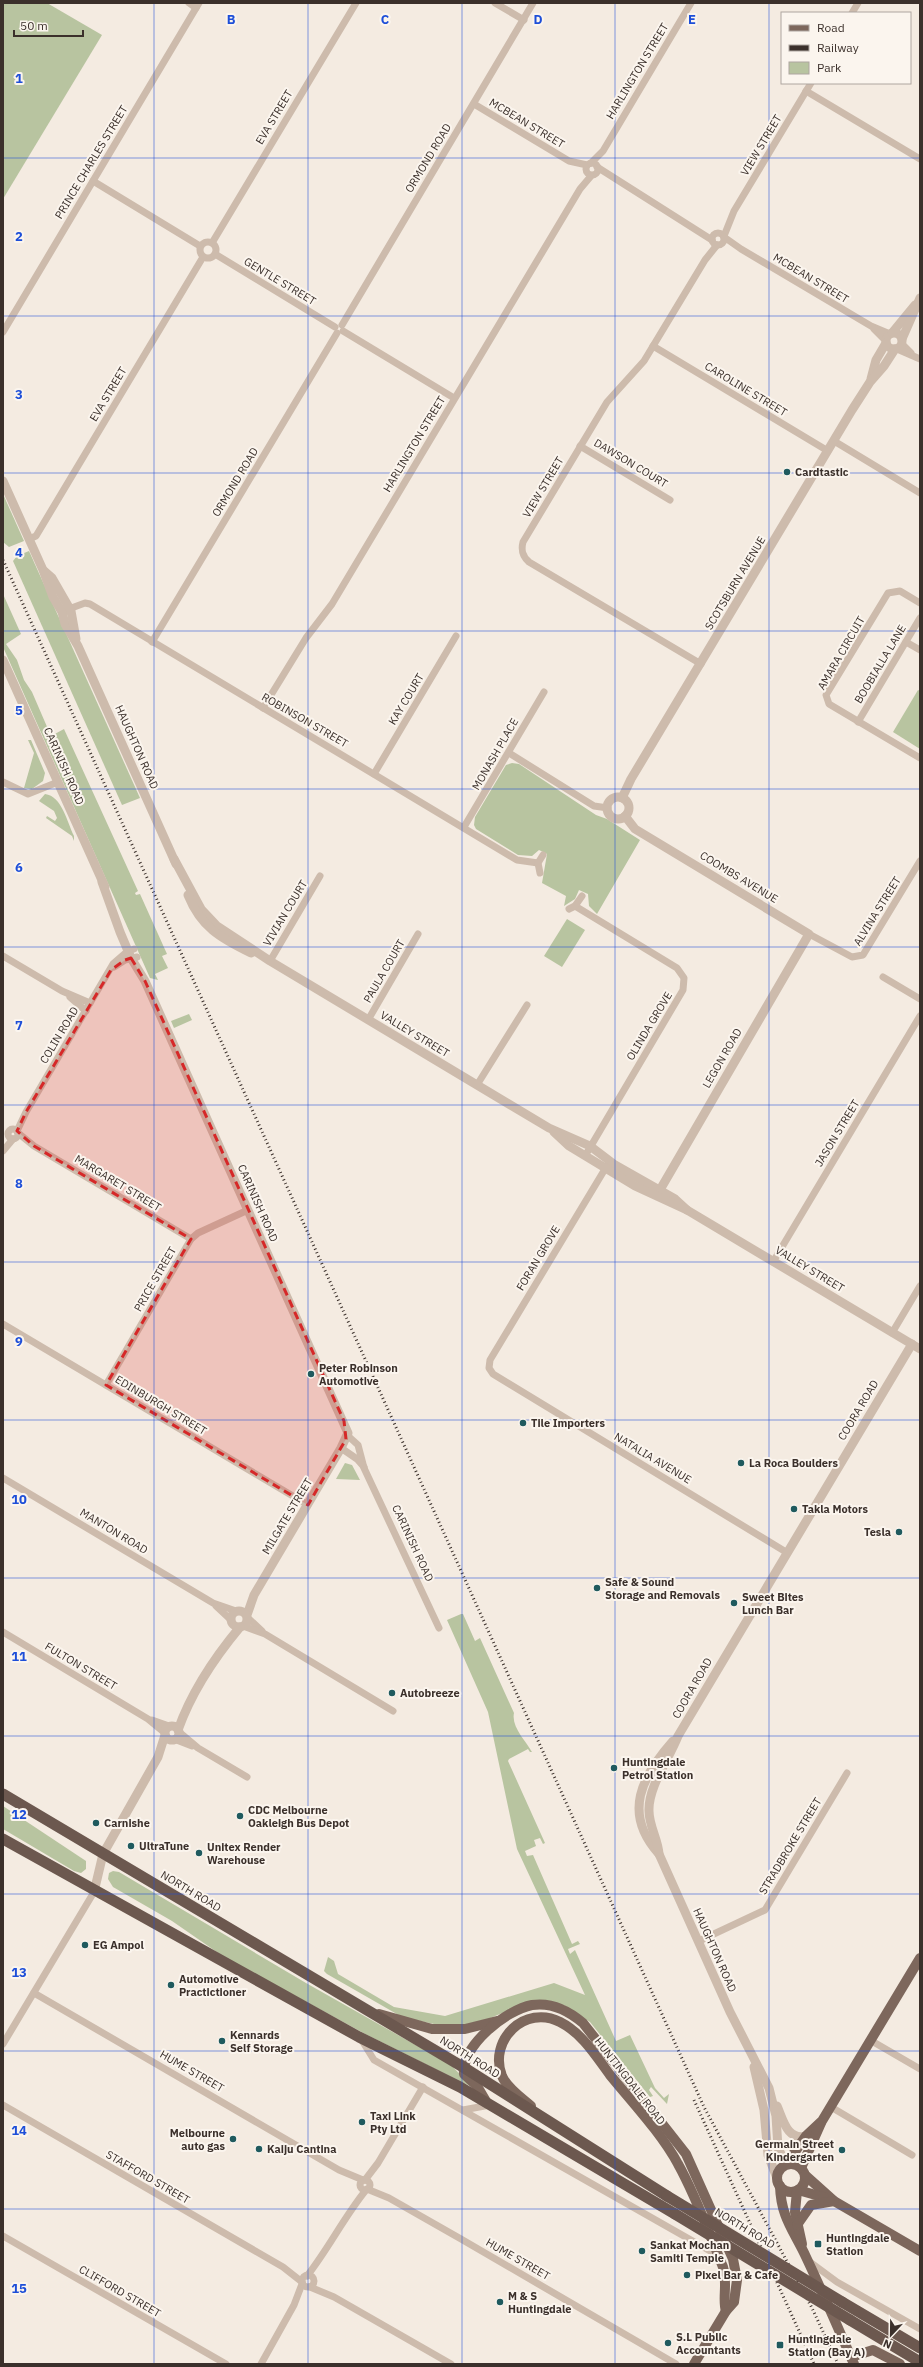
<svg xmlns="http://www.w3.org/2000/svg" width="923" height="2367" font-family="'IBM Plex Sans',sans-serif">
  <style>
    .green { fill: #b8c4a0 }
    .lines { fill: none; stroke-linecap: round; stroke-linejoin: round }
    .minor { stroke: #cdbbac; stroke-width: 7 }
    .tertiary { stroke: #cdbbac; stroke-width: 9 }
    .primary { stroke: #7d675c; stroke-width: 10 }
    .trunk { stroke: #6c584f; stroke-width: 11 }
    .rail { stroke: #3b302b; stroke-width: 3; stroke-dasharray: 1 3; stroke-linecap: butt }
    .trunk-bridge { stroke: #6c584f; stroke-width: 11 }
    .marked { fill: #d62828; fill-opacity: 0.2; stroke: #d62828; stroke-width: 3; stroke-dasharray: 8 5; stroke-linejoin: round }
    .grid { fill: none; stroke: #1d4ed8; stroke-width: 1; stroke-opacity: 0.55 }
    .poi-dot { fill: #1f5a5e; stroke: #fbf5ee; stroke-width: 1.5 }
    .labels { text-anchor: middle; dominant-baseline: central; stroke-width: 4; stroke-linejoin: round; paint-order: stroke }
    .street-label { font-size: 11px; fill: #3b302b; stroke: #fbf5ee }
    .poi-label { font-size: 11px; font-weight: bold; fill: #3b302b; stroke: #fbf5ee; text-anchor: start }
    .grid-label { font-size: 13px; text-anchor: middle; font-weight: bold; fill: #1d4ed8; stroke: #fbf5ee; stroke-width: 4; stroke-linejoin: round; paint-order: stroke }
  </style>
  <rect width="100%" height="100%" fill="#f4ebe1"/>
  <g class="green">
    <path d="M3,3h44l55,32 -99,164z"/>
    <path d="M3,494l21,47 -15,6 -6,-5z"/>
    <path d="M29,551l111,247 -18,7 -109,-244 4,-5z"/>
    <path d="M3,594l18,40 -15,10 11,16 7,20 8,12 19,44 13,-7 74,162 -3,2 1,2 4,-1 27,60 -5,2 6,12 -13,6 3,6 -8,-2 -147,-331z"/>
    <path d="M918,690l2,1v58l-27,-17z"/>
    <path d="M28,740h3l14,33 -2,8 -11,8 -8,-1 10,-35z"/>
    <path d="M512,763l7,1 77,51 11,4 33,21 -43,74 -8,-8 -1,-12 -9,-4 -4,9 -11,7 2,-10 -24,-13 5,-29 -8,-4 -7,6 -14,-1 -42,-26 -2,-4 1,-8 31,-52z"/>
    <path d="M45,794c17,2 22,28 29,42v5l-2,-5 -26,-18 1,-2 8,5 2,-3 -3,-7 -15,-10z"/>
    <path d="M567,919l18,11 -23,37 -18,-11z"/>
    <path d="M189,1014l3,6 -18,8 -3,-7z"/>
    <path d="M345,1463l7,2 8,15 -24,-1z"/>
    <path d="M461,1614h2l12,27 5,-3 34,75c-3,14 12,28 18,39h-2l-2,-3 -19,10 -1,2 37,82 -2,1 -3,-6 -6,2 2,6 -11,5 2,5 6,-1 39,89 6,-3 2,3 -12,5 2,5 5,-4 41,91 14,-6 25,53 9,10 5,-4 -2,10 -16,-17 -2,3 4,6 -3,1 -60,-75 -26,-17 -38,-2 -38,16 -21,5h-33l-32,-7 -75,-43 -3,-3 4,-14 6,4 4,13 56,33 51,9 109,-33 31,12 -68,-146 -29,-137 -41,-92z"/>
    <path d="M3,1806l83,55v8l-5,4 -7,-2 -71,-42z"/>
    <path d="M113,1871l6,1 187,111 145,82 21,22 -105,-52 -143,-78 -52,-36 -59,-34 -5,-8 1,-6z"/>
  </g>
  <g class="lines">
    <g class="minor">
      <path d="M189,3l7,5"/>
      <path d="M495,3l29,17"/>
      <path d="M852,13l6,-10"/>
      <path d="M806,91l114,68"/>
      <path d="M474,104l95,57 18,4"/>
      <circle cx="592" cy="169" r="6"/>
      <path d="M591,163l12,-12 88,-148"/>
      <path d="M597,167l115,73"/>
      <path d="M93,181l107,65"/>
      <circle cx="718" cy="239" r="6"/>
      <path d="M724,236l10,-25 77,-128"/>
      <path d="M724,237l17,12 130,77 19,8"/>
      <circle cx="208" cy="250" r="8"/>
      <path d="M212,243l144,-240"/>
      <path d="M215,254l120,73"/>
      <path d="M342,325l191,-322"/>
      <path d="M874,329l12,12"/>
      <path d="M343,331l111,67"/>
      <path d="M3,332l196,-329"/>
      <path d="M902,344l9,9"/>
      <path d="M653,346l175,105"/>
      <path d="M897,349l23,10"/>
      <path d="M834,441l86,52"/>
      <path d="M580,446l90,54"/>
      <path d="M29,539l7,-3 167,-279"/>
      <path d="M920,603l-20,-12 -12,2 -62,102 3,9 91,54"/>
      <path d="M66,610l19,-7 5,1 427,256 21,3"/>
      <path d="M152,642l185,-309"/>
      <path d="M906,642l14,8"/>
      <path d="M701,664l-172,-102c-7,-6 -8,-12 -6,-20l84,-140 37,-41 61,-101 12,-15"/>
      <path d="M263,708l43,-70 26,-34 248,-415 11,-13"/>
      <path d="M858,722l62,-104"/>
      <path d="M509,753l85,53 14,2"/>
      <path d="M374,774l82,-138"/>
      <path d="M3,782l25,12 30,-12"/>
      <path d="M464,827l80,-135"/>
      <path d="M540,873l-2,-10 5,-8"/>
      <path d="M575,906l102,62 7,10 -1,12 -98,166"/>
      <path d="M569,909l6,-3 7,-10"/>
      <path d="M809,934l43,23 11,-2 57,-94"/>
      <path d="M3,956l59,35 28,12"/>
      <path d="M270,961l50,-85"/>
      <path d="M114,967l11,-7 12,-3"/>
      <path d="M883,977l37,22"/>
      <path d="M70,997l16,14"/>
      <path d="M368,1020l50,-86"/>
      <path d="M477,1085l50,-80"/>
      <circle cx="13" cy="1134" r="5"/>
      <path d="M17,1131l9,-19 87,-148 15,-13 6,-2"/>
      <path d="M18,1133l16,13 157,93"/>
      <path d="M3,1151l10,-12"/>
      <path d="M608,1164l-118,196 -1,8 4,6 293,178"/>
      <path d="M773,1262l147,-246"/>
      <path d="M3,1324l305,181"/>
      <path d="M892,1333l28,-47"/>
      <path d="M106,1385l85,-146 7,-6 50,-23"/>
      <path d="M347,1435l11,10 6,23 75,160"/>
      <path d="M341,1448l16,11 7,8"/>
      <path d="M3,1478l210,125 23,8"/>
      <path d="M216,1606l15,14"/>
      <path d="M248,1618l14,13"/>
      <path d="M243,1626l22,8 128,77"/>
      <path d="M3,1632l145,87 17,14"/>
      <path d="M152,1720l17,6"/>
      <path d="M179,1732l19,16 49,29"/>
      <path d="M174,1739l18,7"/>
      <path d="M699,1941l66,-31 82,-137"/>
      <path d="M34,1993l305,177 24,10"/>
      <path d="M361,2039l13,21 345,196"/>
      <path d="M870,2040l50,29"/>
      <path d="M3,2044l91,-152"/>
      <path d="M3,2105l280,162 19,15"/>
      <path d="M831,2107l81,48"/>
      <path d="M463,2110l27,-5"/>
      <path d="M365,2180l13,-17 45,-76"/>
      <circle cx="365" cy="2185" r="5"/>
      <path d="M367,2189l22,9 72,41 215,125"/>
      <path d="M3,2236l223,128"/>
      <path d="M810,2262l27,20 83,47"/>
      <circle cx="308" cy="2281" r="6"/>
      <path d="M307,2276c22,-28 37,-59 59,-86"/>
      <path d="M310,2287l24,10 117,67"/>
      <path d="M261,2364l33,-59 8,-21"/>
    </g>
    <g class="tertiary">
      <circle cx="894" cy="341" r="8"/>
      <path d="M892,333l23,-28"/>
      <path d="M902,339l18,-41"/>
      <path d="M871,379l5,-19 10,-17"/>
      <path d="M3,481l40,89 10,27 9,15 3,12 13,22 98,218"/>
      <path d="M44,571l8,7 19,33 5,28"/>
      <path d="M3,660l102,227"/>
      <circle cx="618" cy="808" r="11"/>
      <path d="M622,798l9,-19 221,-369 18,-28 14,-16 11,-17"/>
      <path d="M625,816l10,13 174,105 -152,261"/>
      <path d="M174,859l27,50 16,17 53,35 279,167 41,18 25,19 60,34 12,11"/>
      <path d="M102,882l18,50 11,26 14,23 203,452 -7,15 -87,147 -7,20"/>
      <path d="M188,895c13,32 32,43 63,58"/>
      <path d="M554,1132l15,14 66,40 52,24 233,139"/>
      <circle cx="239" cy="1619" r="8"/>
      <circle cx="172" cy="1733" r="7"/>
      <path d="M178,1730c13,-37 37,-73 62,-103"/>
      <path d="M673,1741c-31,35 -51,72 -14,113l71,158 39,76 7,28 2,32 8,16"/>
      <path d="M659,1854c-1,-15 -10,-28 -10,-43 -1,-24 20,-52 29,-75l234,-392"/>
      <path d="M94,1892l9,-38 55,-97 7,-22"/>
      <path d="M754,2067l10,43 4,45 9,23"/>
      <path d="M777,2106c6,13 10,35 29,30"/>
    </g>
    <g class="primary">
      <path d="M379,2014l53,15h33l32,-8"/>
      <path d="M487,2103l-10,-17 -13,-12c-3,-28 42,-64 68,-69 19,-3 37,6 51,18l103,131 47,105 4,21 -3,22 -8,9 -32,53"/>
      <path d="M531,2106c-9,-8 -24,-18 -29,-30 -14,-36 23,-72 58,-54 22,11 36,34 50,53 22,27 52,59 68,89 18,32 31,69 45,103 5,16 -1,33 3,44"/>
      <path d="M787,2163l19,-27 16,-15 98,-163"/>
      <circle cx="791" cy="2178" r="14"/>
      <path d="M801,2168l20,-45"/>
      <path d="M805,2175l29,26 86,50"/>
      <path d="M780,2186c1,32 14,45 26,71 17,36 32,71 48,107"/>
      <path d="M798,2190l32,9"/>
      <path d="M797,2191l-2,21 7,32"/>
      <path d="M797,2225l14,-20 23,-4"/>
      <path d="M851,2357l22,-7 27,14"/>
    </g>
    <g class="trunk">
      <path d="M3,1794l460,273 204,129"/>
      <path d="M3,1839l356,198 101,50 215,127"/>
      <path d="M842,2302l78,46"/>
      <path d="M850,2320l70,42"/>
    </g>
    <g class="rail">
      <path d="M3,560l701,1547 108,201 26,56"/>
      <path d="M694,2100l120,264"/>
    </g>
    <g class="trunk-bridge">
      <path d="M667,2196l175,106"/>
      <path d="M675,2214l175,106"/>
    </g>
  </g>
  <path class="marked" d="M131,958l14,23 199,440 2,18 -38,66 -202,-120 85,-146 -157,-93 -17,-15 9,-19 85,-142 14,-10z"/>
  <path class="grid" d="M154,3v2361M308,3v2361M462,3v2361M615,3v2361M769,3v2361M3,158h917M3,316h917M3,473h917M3,631h917M3,789h917M3,947h917M3,1105h917M3,1262h917M3,1420h917M3,1578h917M3,1736h917M3,1894h917M3,2051h917M3,2209h917"/>
  <g class="poi-dot">
    <circle cx="787" cy="472" r="4"/>
    <circle cx="311" cy="1374" r="4"/>
    <circle cx="523" cy="1423" r="4"/>
    <circle cx="741" cy="1463" r="4"/>
    <circle cx="794" cy="1509" r="4"/>
    <circle cx="899" cy="1532" r="4"/>
    <circle cx="597" cy="1588" r="4"/>
    <circle cx="734" cy="1603" r="4"/>
    <circle cx="392" cy="1693" r="4"/>
    <circle cx="614" cy="1768" r="4"/>
    <circle cx="240" cy="1816" r="4"/>
    <circle cx="96" cy="1823" r="4"/>
    <circle cx="131" cy="1846" r="4"/>
    <circle cx="199" cy="1853" r="4"/>
    <circle cx="85" cy="1945" r="4"/>
    <circle cx="171" cy="1985" r="4"/>
    <circle cx="222" cy="2041" r="4"/>
    <circle cx="362" cy="2122" r="4"/>
    <circle cx="233" cy="2139" r="4"/>
    <circle cx="259" cy="2149" r="4"/>
    <circle cx="842" cy="2150" r="4"/>
    <rect x="814" y="2240" width="8" height="8" rx="2"/>
    <circle cx="642" cy="2251" r="4"/>
    <circle cx="687" cy="2275" r="4"/>
    <circle cx="500" cy="2302" r="4"/>
    <circle cx="668" cy="2343" r="4"/>
    <rect x="776" y="2341" width="8" height="8" rx="2"/>
  </g>
  <g class="labels">
    <g class="street-label">
      <text transform="translate(637 71) rotate(-59)">HARLINGTON STREET</text>
      <text transform="translate(274 117) rotate(-59)">EVA STREET</text>
      <text transform="translate(527 123) rotate(31)">MCBEAN STREET</text>
      <text transform="translate(761 145) rotate(-59)">VIEW STREET</text>
      <text transform="translate(428 158) rotate(-59)">ORMOND ROAD</text>
      <text transform="translate(91 162) rotate(-59)">PRINCE CHARLES STREET</text>
      <text transform="translate(811 278) rotate(31)">MCBEAN STREET</text>
      <text transform="translate(280 281) rotate(31)">GENTLE STREET</text>
      <text transform="translate(746 389) rotate(31)">CAROLINE STREET</text>
      <text transform="translate(108 394) rotate(-59)">EVA STREET</text>
      <text transform="translate(414 444) rotate(-59)">HARLINGTON STREET</text>
      <text transform="translate(631 463) rotate(31)">DAWSON COURT</text>
      <text transform="translate(235 482) rotate(-59)">ORMOND ROAD</text>
      <text transform="translate(543 487) rotate(-59)">VIEW STREET</text>
      <text transform="translate(735 583) rotate(-59)">SCOTSBURN AVENUE</text>
      <text transform="translate(841 653) rotate(-60)">AMARA CIRCUIT</text>
      <text transform="translate(880 664) rotate(-59)">BOOBIALLA LANE</text>
      <text transform="translate(406 699) rotate(-59)">KAY COURT</text>
      <text transform="translate(305 720) rotate(30)">ROBINSON STREET</text>
      <text transform="translate(137 747) rotate(66)">HAUGHTON ROAD</text>
      <text transform="translate(495 754) rotate(-60)">MONASH PLACE</text>
      <text transform="translate(64 766) rotate(66)">CARINISH ROAD</text>
      <text transform="translate(739 877) rotate(31)">COOMBS AVENUE</text>
      <text transform="translate(877 911) rotate(-58)">ALVINA STREET</text>
      <text transform="translate(285 913) rotate(-59)">VIVIAN COURT</text>
      <text transform="translate(384 971) rotate(-60)">PAULA COURT</text>
      <text transform="translate(649 1026) rotate(-59)">OLINDA GROVE</text>
      <text transform="translate(415 1034) rotate(31)">VALLEY STREET</text>
      <text transform="translate(59 1035) rotate(-59)">COLIN ROAD</text>
      <text transform="translate(722 1058) rotate(-60)">LEGON ROAD</text>
      <text transform="translate(837 1133) rotate(-59)">JASON STREET</text>
      <text transform="translate(118 1183) rotate(31)">MARGARET STREET</text>
      <text transform="translate(258 1203) rotate(66)">CARINISH ROAD</text>
      <text transform="translate(538 1258) rotate(-59)">FORAN GROVE</text>
      <text transform="translate(810 1269) rotate(31)">VALLEY STREET</text>
      <text transform="translate(155 1279) rotate(-60)">PRICE STREET</text>
      <text transform="translate(161 1405) rotate(31)">EDINBURGH STREET</text>
      <text transform="translate(858 1410) rotate(-59)">COORA ROAD</text>
      <text transform="translate(653 1458) rotate(31)">NATALIA AVENUE</text>
      <text transform="translate(287 1516) rotate(-59)">MILGATE STREET</text>
      <text transform="translate(114 1531) rotate(31)">MANTON ROAD</text>
      <text transform="translate(413 1543) rotate(65)">CARINISH ROAD</text>
      <text transform="translate(81 1666) rotate(31)">FULTON STREET</text>
      <text transform="translate(692 1688) rotate(-60)">COORA ROAD</text>
      <text transform="translate(790 1846) rotate(-59)">STRADBROKE STREET</text>
      <text transform="translate(191 1891) rotate(31)">NORTH ROAD</text>
      <text transform="translate(715 1950) rotate(66)">HAUGHTON ROAD</text>
      <text transform="translate(470 2057) rotate(32)">NORTH ROAD</text>
      <text transform="translate(192 2071) rotate(30)">HUME STREET</text>
      <text transform="translate(630 2081) rotate(52)">HUNTINGDALE ROAD</text>
      <text transform="translate(148 2177) rotate(30)">STAFFORD STREET</text>
      <text transform="translate(745 2228) rotate(31)">NORTH ROAD</text>
      <text transform="translate(518 2259) rotate(30)">HUME STREET</text>
      <text transform="translate(120 2291) rotate(30)">CLIFFORD STREET</text>
    </g>
    <g class="poi-label">
      <text x="795" y="472">Cardtastic</text>
      <text x="319" y="1368">Peter Robinson<tspan x="319" dy="13">Automotive</tspan></text>
      <text x="531" y="1423">Tile Importers</text>
      <text x="749" y="1463">La Roca Boulders</text>
      <text x="802" y="1509">Takla Motors</text>
      <text x="891" y="1532" text-anchor="end">Tesla</text>
      <text x="605" y="1582">Safe &amp; Sound<tspan x="605" dy="13">Storage and Removals</tspan></text>
      <text x="742" y="1597">Sweet Bites<tspan x="742" dy="13">Lunch Bar</tspan></text>
      <text x="400" y="1693">Autobreeze</text>
      <text x="622" y="1762">Huntingdale<tspan x="622" dy="13">Petrol Station</tspan></text>
      <text x="248" y="1810">CDC Melbourne<tspan x="248" dy="13">Oakleigh Bus Depot</tspan></text>
      <text x="104" y="1823">Carnishe</text>
      <text x="139" y="1846">UltraTune</text>
      <text x="207" y="1847">Unitex Render<tspan x="207" dy="13">Warehouse</tspan></text>
      <text x="93" y="1945">EG Ampol</text>
      <text x="179" y="1979">Automotive<tspan x="179" dy="13">Practictioner</tspan></text>
      <text x="230" y="2035">Kennards<tspan x="230" dy="13">Self Storage</tspan></text>
      <text x="370" y="2116">Taxi Link<tspan x="370" dy="13">Pty Ltd</tspan></text>
      <text x="225" y="2133" text-anchor="end">Melbourne<tspan x="225" dy="13">auto gas</tspan></text>
      <text x="834" y="2144" text-anchor="end">Germain Street<tspan x="834" dy="13">Kindergarten</tspan></text>
      <text x="267" y="2149">Kaiju Cantina</text>
      <text x="826" y="2238">Huntingdale<tspan x="826" dy="13">Station</tspan></text>
      <text x="650" y="2245">Sankat Mochan<tspan x="650" dy="13">Samiti Temple</tspan></text>
      <text x="695" y="2275">Pixel Bar &amp; Cafe</text>
      <text x="508" y="2296">M &amp; S<tspan x="508" dy="13">Huntingdale</tspan></text>
      <text x="676" y="2337">S.L Public<tspan x="676" dy="13">Accountants</tspan></text>
      <text x="788" y="2339">Huntingdale<tspan x="788" dy="13">Station (Bay A)</tspan></text>
    </g>
  </g>
  <g class="grid-label">
    <text x="231" y="24">B</text>
    <text x="385" y="24">C</text>
    <text x="538" y="24">D</text>
    <text x="692" y="24">E</text>
    <text x="19" y="83">1</text>
    <text x="19" y="241">2</text>
    <text x="19" y="399">3</text>
    <text x="19" y="557">4</text>
    <text x="19" y="715">5</text>
    <text x="19" y="872">6</text>
    <text x="19" y="1030">7</text>
    <text x="19" y="1188">8</text>
    <text x="19" y="1346">9</text>
    <text x="19" y="1504">10</text>
    <text x="19" y="1661">11</text>
    <text x="19" y="1819">12</text>
    <text x="19" y="1977">13</text>
    <text x="19" y="2135">14</text>
    <text x="19" y="2293">15</text>
  </g>
  <rect width="923" height="2367" fill="none" stroke="#3b302b" stroke-width="8"/>
  <rect x="781" y="12" width="130" height="72" fill="#fbf5ee" stroke="#aea6a0"/>
  <rect x="789" y="25" width="20" height="6" fill="#7d675c" stroke="#aea6a0"/>
  <text x="817" y="32" font-size="12" fill="#3b302b">Road</text>
  <rect x="789" y="45" width="20" height="6" fill="#3b302b" stroke="#aea6a0"/>
  <text x="817" y="52" font-size="12" fill="#3b302b">Railway</text>
  <rect x="789" y="62" width="20" height="12" fill="#b8c4a0" stroke="#aea6a0"/>
  <text x="817" y="72" font-size="12" fill="#3b302b">Park</text>
  <g transform="translate(891 2335) rotate(202)" stroke="#fbf5ee" stroke-width="3" paint-order="stroke">
  <path d="M0-3L7 15L0 10L-7 15Z" fill="#3b302b"/>
  <text y="-6" font-size="11" font-weight="bold" text-anchor="middle" fill="#3b302b">N</text>
  </g>
  <path d="M14 30v6h69v-6" fill="none" stroke="#3b302b" stroke-width="2"/>
  <text x="20" y="30" font-size="12" fill="#3b302b" stroke="#fbf5ee" stroke-width="3" paint-order="stroke">50 m</text>
</svg>
